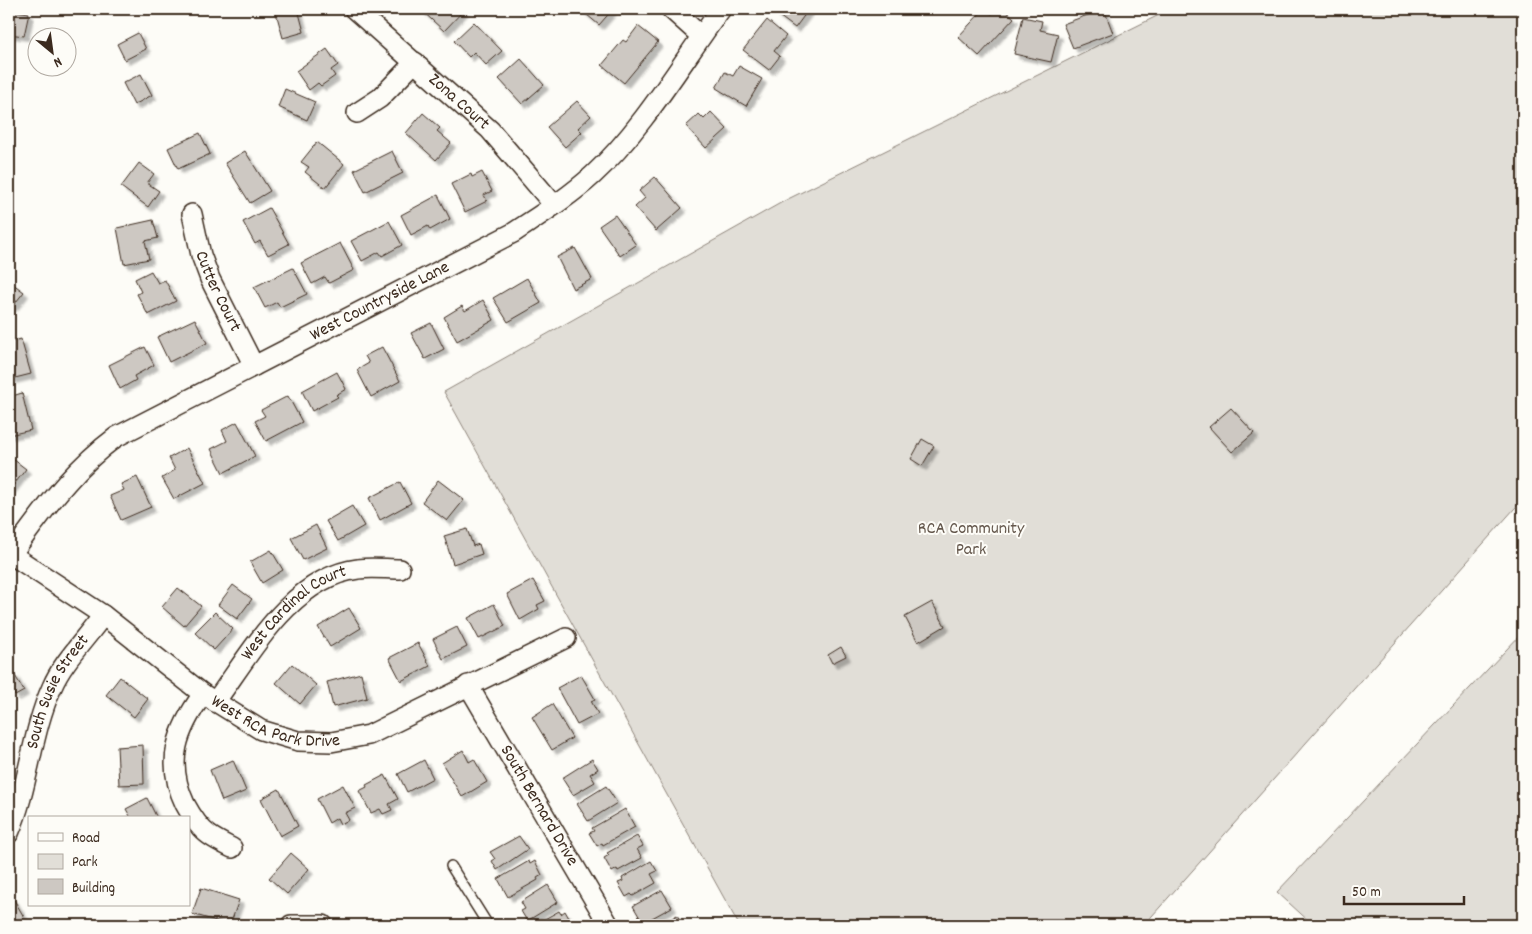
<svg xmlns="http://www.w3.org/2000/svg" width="1532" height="934" font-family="Dekko,sans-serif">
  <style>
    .green { fill: #e1ded7; stroke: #8e847a }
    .building { fill: #cdc8c2; stroke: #3b2a1e; filter: url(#shadow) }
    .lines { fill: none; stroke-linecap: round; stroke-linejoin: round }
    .lane-casing { stroke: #3b2a1e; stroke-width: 12 }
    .street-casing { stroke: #3b2a1e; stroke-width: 22 }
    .lane { stroke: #fdfcf7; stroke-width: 9 }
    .street { stroke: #fdfcf7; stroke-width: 19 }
    .labels { text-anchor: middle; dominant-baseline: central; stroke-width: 4; stroke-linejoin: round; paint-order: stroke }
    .street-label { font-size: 18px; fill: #3b2a1e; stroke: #fdfcf7 }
    .park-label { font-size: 18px; fill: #64574c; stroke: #fdfcf7 }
  </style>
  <defs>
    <filter id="shadow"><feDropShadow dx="4.5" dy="4.5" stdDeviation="1" flood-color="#0004"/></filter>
  </defs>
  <rect width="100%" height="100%" fill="#fdfcf7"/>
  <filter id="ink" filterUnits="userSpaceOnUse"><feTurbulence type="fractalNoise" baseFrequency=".02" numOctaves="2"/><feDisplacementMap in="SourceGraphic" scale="10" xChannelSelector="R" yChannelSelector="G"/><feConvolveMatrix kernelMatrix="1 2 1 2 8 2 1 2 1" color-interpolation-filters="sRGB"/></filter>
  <g filter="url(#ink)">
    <g class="green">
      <path d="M1171,9h352v490l-379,426h-405l-295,-533 342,-192z"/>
      <path d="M1523,632v293h-212l1,-1 -35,-32z"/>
    </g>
    <g class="building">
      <path d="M275,9h23l6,23 -21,6z"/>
      <path d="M420,9h42l2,1 -20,21z"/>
      <path d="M580,9h33l-14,16z"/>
      <path d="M778,9h31l-14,19 -20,-15z"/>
      <path d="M984,9l8,5 5,-5h7l10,9 -35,38 -21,-19z"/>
      <path d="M1104,9l9,24 -40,15 -10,-24z"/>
      <path d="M9,10l20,3 -5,23 -15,-2z"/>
      <path d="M1023,17l19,4 -2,9 18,4 -7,28 -37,-8z"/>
      <path d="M767,20l19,16 -12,15 6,5 -11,14 -26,-20z"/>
      <path d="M474,22l28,29 -16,14 -12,-13 -5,5 -15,-16z"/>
      <path d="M638,26l20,16 -34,41 -22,-18 21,-25 3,2z"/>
      <path d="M138,33l8,16 -21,11 -8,-16z"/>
      <path d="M327,49l11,16 -7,5 4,6 -14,10 -3,-3 -9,7 -13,-19z"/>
      <path d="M521,59l23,26 -22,19 -23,-25z"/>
      <path d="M739,66l23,13 -16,27 -30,-18 9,-16 8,4z"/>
      <path d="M141,74l11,21 -18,10 -11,-22z"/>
      <path d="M285,89l30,13 -8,18 -29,-13z"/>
      <path d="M577,101l14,15 -13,12 4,4 -17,15 -18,-20z"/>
      <path d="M711,112l16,17 -21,19 -20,-22 13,-12 5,5z"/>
      <path d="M423,113l17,15 -3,3 14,12 -15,17 -30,-27z"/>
      <path d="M200,133l10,21 -32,15 -10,-21z"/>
      <path d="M317,142l27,22 -19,24 -20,-16 4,-5 -8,-5z"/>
      <path d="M245,151l25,40 -20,12 -25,-40z"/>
      <path d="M392,151l11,22 -38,19 -11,-22z"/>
      <path d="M139,163l15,11 -7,9 12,8 -11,16 -27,-20z"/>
      <path d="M482,172l10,19 -8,4 3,6 -22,11 -14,-28 20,-10 1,3z"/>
      <path d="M655,177l27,31 -26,23 -21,-24 10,-9 -6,-7z"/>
      <path d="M438,195l12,24 -20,11 -2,-4 -17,9 -10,-20z"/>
      <path d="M269,208l20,36 -21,11 -8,-14 -5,3 -12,-22z"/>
      <path d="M615,215l21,30 -16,11 -21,-30z"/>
      <path d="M153,220l5,18 -13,3 4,18 -25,5 -7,-36z"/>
      <path d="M389,221l13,24 -20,11 -3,-4 -17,9 -11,-20z"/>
      <path d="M340,243l14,27 -25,13 -4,-6 -13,7 -11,-21z"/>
      <path d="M575,248l17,31 -19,10 -16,-32z"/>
      <path d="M293,268l14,26 -27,13 -3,-5 -12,6 -11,-21z"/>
      <path d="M151,271l7,12 7,-3 11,21 -28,14 -11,-21 4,-2 -6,-13z"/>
      <path d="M527,278l14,25 -33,19 -15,-24z"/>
      <path d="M9,281l15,11 -12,15 -3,-2z"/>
      <path d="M483,300l11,20 -37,21 -13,-24 18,-11 3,5z"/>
      <path d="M195,319l12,24 -38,19 -12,-25z"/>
      <path d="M431,323l13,26 -19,10 -14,-26z"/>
      <path d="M21,339l10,35 -20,5 -2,-37z"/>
      <path d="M145,347l9,18 -20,11 2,4 -16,9 -11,-24z"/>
      <path d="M382,347l18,34 -29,16 -14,-27 12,-7 -4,-7z"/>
      <path d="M337,372l9,17 -10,6 2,2 -26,14 -10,-20z"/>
      <path d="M22,393l9,37 -22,5v-38z"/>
      <path d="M288,396l14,26 -36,19 -11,-20 10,-5 -4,-6z"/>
      <path d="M1231,408l23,25 -22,19 -23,-25z"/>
      <path d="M237,422l18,34 -32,17 -12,-24 16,-8 -5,-11z"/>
      <path d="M922,439l12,7 -12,20 -11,-7z"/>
      <path d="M187,448l18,35 -31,16 -12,-21 13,-8 -6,-12z"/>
      <path d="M9,456l17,13 -17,22z"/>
      <path d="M137,477l14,30 -30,13 -11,-24 14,-6 -3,-6z"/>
      <path d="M438,480l26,20 -17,21 -25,-19z"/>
      <path d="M400,482l11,21 -31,17 -11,-22z"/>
      <path d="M352,506l12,20 -26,15 -12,-20z"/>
      <path d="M316,525l11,23 -24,12 -12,-22z"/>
      <path d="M467,529l6,17 6,-2 3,10 -29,10 -9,-28z"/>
      <path d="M271,550l12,20 -21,13 -12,-21z"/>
      <path d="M533,580l12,21 -8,4 2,4 -19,11 -13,-26z"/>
      <path d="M233,585l19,14 -15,20 -19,-14z"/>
      <path d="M178,588l23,18 -17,20 -22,-19z"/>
      <path d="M932,602l13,24 -27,16 -13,-25z"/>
      <path d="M494,604l11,22 -26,13 -11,-21z"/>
      <path d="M349,608l12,20 -31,19 -12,-20z"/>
      <path d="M215,612l18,17 -19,21 -19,-18z"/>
      <path d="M457,627l10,20 -24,12 -10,-20z"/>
      <path d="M418,643l12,23 -29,15 -12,-23z"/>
      <path d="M841,647l5,9 -14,7 -4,-8z"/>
      <path d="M292,664l24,21 -16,19 -24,-21z"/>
      <path d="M361,673l6,25 -34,9 -6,-25z"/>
      <path d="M14,674l10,17 -9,5 -6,-12v-7z"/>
      <path d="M581,675l14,24 -4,2 7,13 -21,11 -20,-37z"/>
      <path d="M120,677l28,22 -14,18 -28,-22z"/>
      <path d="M552,704l20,34 -20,12 -20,-33z"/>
      <path d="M143,745l1,39 -25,1 -2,-38z"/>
      <path d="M463,750l6,12 5,-3 13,23 -25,15 -20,-34z"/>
      <path d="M592,759l6,10 -8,5 5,8 -22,13 -11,-17z"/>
      <path d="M233,760l13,31 -24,10 -12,-31z"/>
      <path d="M424,760l9,18 -26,14 -9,-18z"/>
      <path d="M385,775l13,24 -9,5 3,6 -9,4 -3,-5 -9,4 -12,-22 8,-4 -1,-2z"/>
      <path d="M343,785l12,23 -10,5 4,7 -9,4 -3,-6 -8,5 -12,-24z"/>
      <path d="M606,786l11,17 -29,18 -11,-17z"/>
      <path d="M279,789l19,37 -18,10 -19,-37z"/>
      <path d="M147,798l10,20h-26l-5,-9z"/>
      <path d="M625,809l10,18 -32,18 -1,-2 -5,3 -8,-13 5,-2 -2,-3z"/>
      <path d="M519,836l9,13 -31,21 -5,-9 3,-2 -5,-7z"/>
      <path d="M637,836l6,10 -6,3 5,9 -24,13 -1,-2 -5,3 -8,-14 5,-3 -2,-2z"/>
      <path d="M291,853l18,16 -22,25 -18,-16z"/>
      <path d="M529,861l1,3 5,-3 7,14 -5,3 1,2 -30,17 -10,-18z"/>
      <path d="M651,861l6,10 -6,3 5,9 -23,13 -2,-2 -5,3 -8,-14 5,-2 -1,-3z"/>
      <path d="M548,885l10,17 -31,19 -6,-10 4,-2 -4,-7z"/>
      <path d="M201,888l38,12 -9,25 -38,-11z"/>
      <path d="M662,890l10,17 -29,16 -10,-17z"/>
      <path d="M13,898l11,19 -9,6 -6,-12v-10z"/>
      <path d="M559,911l2,3 4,-3 8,14h-39z"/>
      <path d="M677,915l6,10h-23z"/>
    </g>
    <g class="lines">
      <defs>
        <path id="lane" d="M451,866l37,59"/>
        <g id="street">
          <path id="s1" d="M354,9l136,121 64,75"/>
          <path d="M671,9l30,27"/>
          <path d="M357,113l23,-15 35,-36"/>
          <path id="s2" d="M192,214l9,41 9,24 44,87"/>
          <path id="s3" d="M9,553l94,62 100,79 58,36 37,11 33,1 38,-7 197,-97"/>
          <path id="s4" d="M9,557c35,-46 60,-85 107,-120l397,-204c27,-18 56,-36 80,-58 49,-45 89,-113 128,-166"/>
          <path id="s5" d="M468,685l141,240"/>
          <path d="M203,694c-26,36 -38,68 -18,110 6,11 14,24 24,31 7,5 15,9 23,13"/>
          <path id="s6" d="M215,702c36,-49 77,-125 143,-133 13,-2 28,0 42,0"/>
          <path id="s7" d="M9,833c20,-46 22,-100 43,-146 11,-26 35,-49 51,-72"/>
          <path d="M291,925h32"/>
        </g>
      </defs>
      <use href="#lane" class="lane-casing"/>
      <use href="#street" class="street-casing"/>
      <use href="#lane" class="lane"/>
      <use href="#street" class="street"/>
    </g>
  </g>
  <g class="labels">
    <g class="street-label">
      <text stroke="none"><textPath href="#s1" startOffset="140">Zona Court</textPath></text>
      <text stroke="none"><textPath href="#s2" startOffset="82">Cutter Court</textPath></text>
      <text stroke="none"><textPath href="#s4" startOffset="458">West Countryside Lane</textPath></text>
      <text stroke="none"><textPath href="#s6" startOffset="121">West Cardinal Court</textPath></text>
      <text stroke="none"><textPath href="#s7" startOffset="150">South Susie Street</textPath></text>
      <text stroke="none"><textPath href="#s3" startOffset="320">West RCA Park Drive</textPath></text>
      <text stroke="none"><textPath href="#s5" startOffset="140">South Bernard Drive</textPath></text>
    </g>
    <g class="park-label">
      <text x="971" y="529">RCA Community<tspan x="971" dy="21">Park</tspan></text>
    </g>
  </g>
  <rect width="1532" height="934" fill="none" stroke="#fdfcf7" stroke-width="30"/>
  <rect x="15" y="15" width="1502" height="904" fill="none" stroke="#3b2a1e" stroke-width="2" filter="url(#ink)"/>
  <rect x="28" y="816" width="162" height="90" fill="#fdfcf7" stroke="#afa8a0"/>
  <rect x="38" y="833" width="25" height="8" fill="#fdfcf7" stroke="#afa8a0"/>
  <text x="72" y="842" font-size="15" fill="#3b2a1e">Road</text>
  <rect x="38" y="854" width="25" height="15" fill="#e1ded7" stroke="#afa8a0"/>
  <text x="72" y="866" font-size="15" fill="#3b2a1e">Park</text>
  <rect x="38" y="879" width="25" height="15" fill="#cdc8c2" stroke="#afa8a0"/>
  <text x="72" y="892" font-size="15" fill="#3b2a1e">Building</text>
  <g transform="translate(52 52) rotate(151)"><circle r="24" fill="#fdfcf7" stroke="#afa8a0"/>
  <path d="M0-4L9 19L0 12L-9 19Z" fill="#3b2a1e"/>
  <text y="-8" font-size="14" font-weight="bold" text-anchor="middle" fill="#3b2a1e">N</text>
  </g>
  <path d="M1344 896v8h120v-8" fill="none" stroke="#3b2a1e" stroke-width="2.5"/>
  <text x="1352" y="896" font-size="15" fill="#3b2a1e" stroke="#fdfcf7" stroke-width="4" paint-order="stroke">50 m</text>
</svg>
